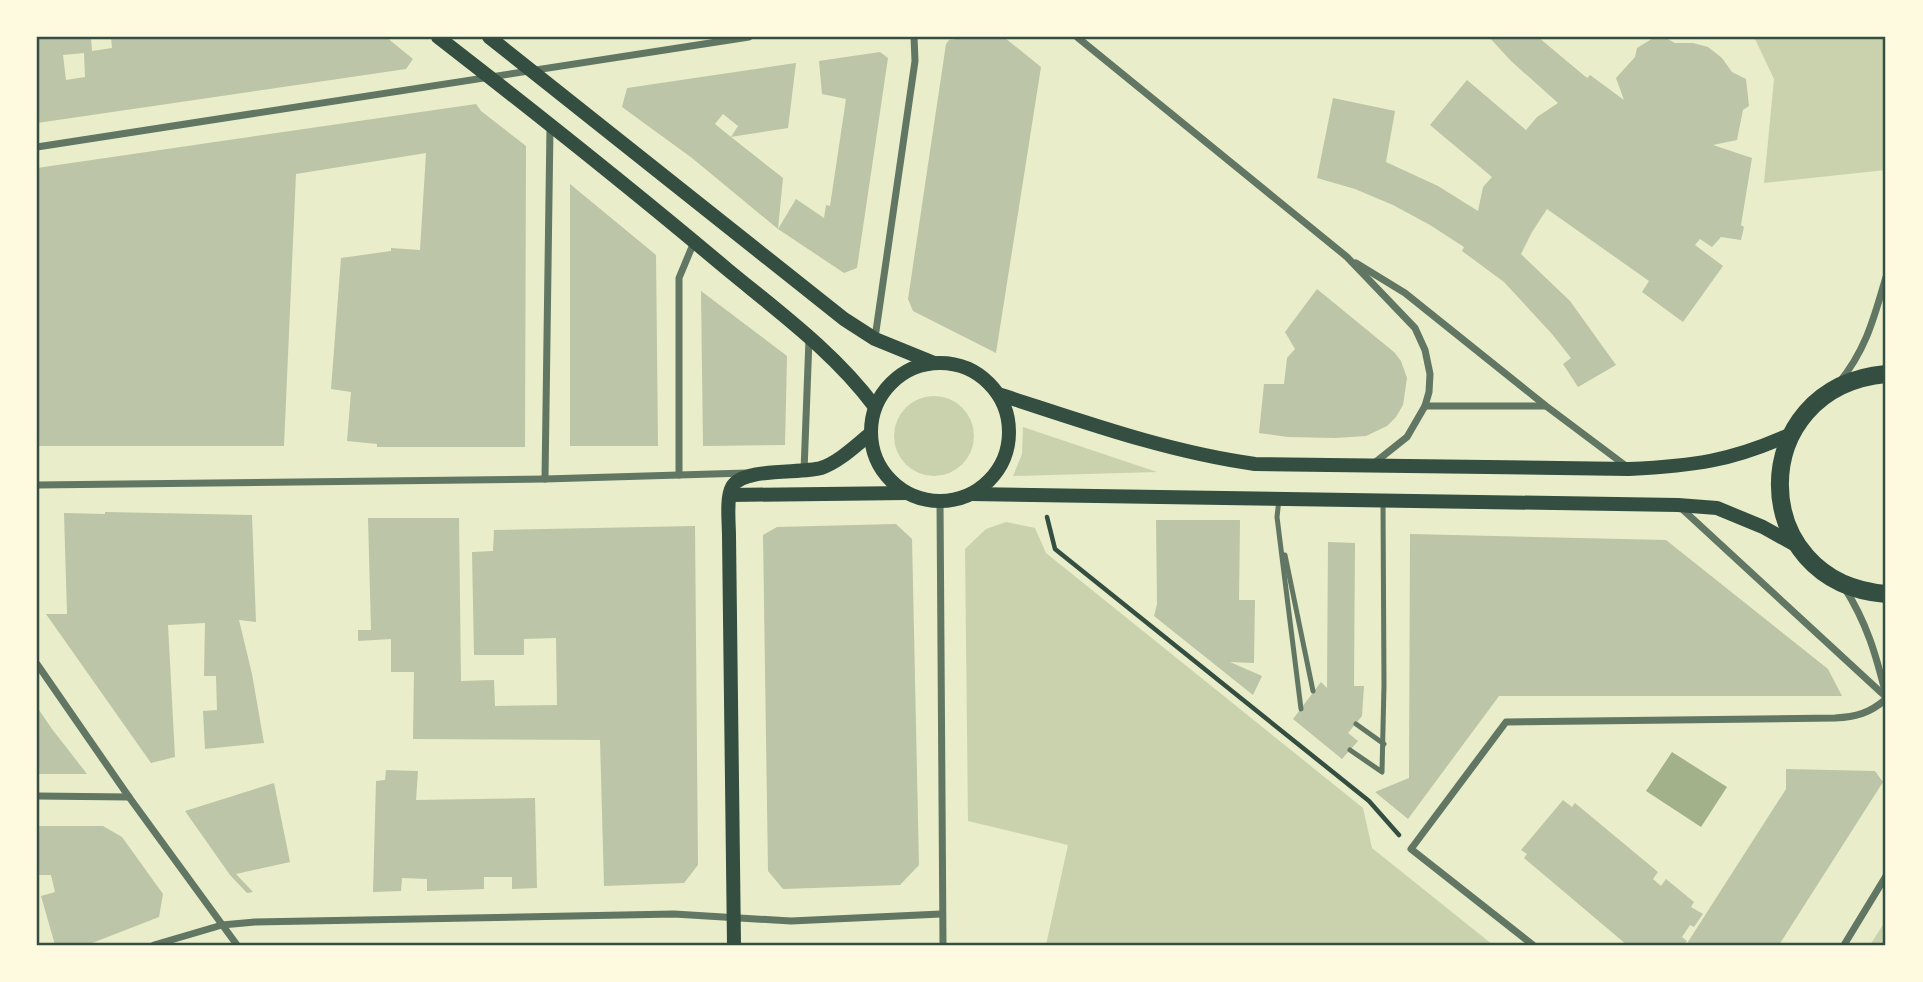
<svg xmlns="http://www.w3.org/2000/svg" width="1923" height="982" font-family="'Roboto Condensed',sans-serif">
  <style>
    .green { fill: #cad2ad }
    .water { fill: #a3b18a }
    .building { fill: #bcc5a7; fill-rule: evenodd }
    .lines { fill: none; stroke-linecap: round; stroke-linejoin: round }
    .path { stroke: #344e41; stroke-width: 4.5 }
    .service { stroke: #617663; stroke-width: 5 }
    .minor { stroke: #617663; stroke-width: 7 }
    .secondary { stroke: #344e41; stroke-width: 14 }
    .primary { stroke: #344e41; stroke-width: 18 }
    .neatline { fill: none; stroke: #344e41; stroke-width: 2.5 }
  </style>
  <rect width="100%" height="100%" fill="#e9edc9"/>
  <g class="green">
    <path d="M1754,37h132v133l-122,13 10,-104z"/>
    <circle cx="934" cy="436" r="40"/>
    <path d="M1023,427l134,45 -144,4 9,-22z"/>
    <path d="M1006,522l29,6 11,25 317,255 9,40 121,97h-447l22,-100 -100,-24 -3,-272 21,-20z"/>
    <path d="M1886,920v25h-16z"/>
  </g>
  <path class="water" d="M1672,752l55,35 -26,40 -55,-36z"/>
  <g class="building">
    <path d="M37,37h54l1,14 20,-3 -1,-11h275l27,22 -7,10 -369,54zM84,53l1,24 -19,3 -3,-25z"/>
    <path d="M969,37l36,1 36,29 -45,286 -83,-42 -5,-12 38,-255 3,-4z"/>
    <path d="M1489,37h49l49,41 3,-3 34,25 -8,-22 19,-21 2,-9 18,-11h9l11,6h18l15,4 14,11 10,14 14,7 3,27 -6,4 -6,30 -24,5 39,13 -11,67 3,2 -3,13 -20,-3 -9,10 -12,-8 -5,6 28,21 -40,56 -41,-30 7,-11 -102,-72 -15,23 -11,22 49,47 46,64 -38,22 -15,-23 8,-6 -19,-24 -48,-52 -42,-31 2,-4 -34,-22 -37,-20 -38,-16 -38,-11 16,-80 62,13 -9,51 52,24 40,25 5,-24 9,-10 -62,-52 37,-45 59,50 11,-13 21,-14 -47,-42z"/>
    <path d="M880,52l8,6 -31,210 -13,5 -66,-44 -86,-71 -70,-51 5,-19 169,-25 -8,65 -57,9 7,-11 -15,-12 -8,10 16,13 52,41 -5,51 18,-30 28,19 2,-13 4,1 16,-107 -24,-5 -3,-33z"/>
    <path d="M476,104l5,7 45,35 -1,301h-148v-3l-30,-3 4,-49 -20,-3 10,-131 50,-7v-3l29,2 6,-97 -130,21 -12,272h-247v-278z"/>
    <path d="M570,184l86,71 2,191h-88z"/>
    <path d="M1317,289l77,63 7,9 6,17 -4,27 -7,12 -9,9 -21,10 -31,2 -47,-1 -29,-4 5,-49h20l3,-26 8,-9 -10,-17z"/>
    <path d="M701,291l86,65 -2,89 -82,1z"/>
    <path d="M105,512l147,3 4,107 -17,-2 13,54 12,69 -59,6 -2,-38 14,-1 -1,-34h-12l1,-53 -37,2 7,132 -24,6 -105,-149h21l-3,-101 41,1z"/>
    <path d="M368,518h91l2,163 33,-1 1,26 62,-1 -1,-67 -32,1v16h-50l-2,-103 21,-1 1,-21 201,-4 3,339 -14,18 -80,3 -4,-146 -187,-1 1,-67h-23v-33l-33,2v-11h13z"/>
    <path d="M1156,520h84l-1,80h16l-1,63 -24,-1 32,14 -9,19 -99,-79 3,-12z"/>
    <path d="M896,524l16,15 7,326 -19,20 -117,4 -15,-18 -5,-336 14,-8z"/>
    <path d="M1410,534l256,6 162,129 14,27h-343l-91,123 -33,-27 34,-14z"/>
    <path d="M1328,542l27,1 -1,143h10l-2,30 -14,17 10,8 -16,18 -49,-40 28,-37 6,6z"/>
    <path d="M37,707l15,22 35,45h-50z"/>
    <path d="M1786,769l89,2 8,11 -104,163h-93l100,-156z"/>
    <path d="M386,770l32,1 -2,29 119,-2 2,90 -25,1v-12h-28v12l-57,2v-12l-25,-1 -1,13 -28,1 3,-111 9,-1z"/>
    <path d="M274,783l16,79 -54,12 17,18 -6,1 -17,-18 -45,-64z"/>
    <path d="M1563,800l9,7 3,-4 83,69 -5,7 8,7 5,-7 28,23 -3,5 12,7 -9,13 -4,-2 -8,12 5,4 -3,4h-57l-103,-87 3,-4 -6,-4z"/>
    <path d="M37,826h66l19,11 41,57 -4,23 -72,28h-32l-14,-49 14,-4 -4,-17h-14z"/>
  </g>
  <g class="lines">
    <path class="path" d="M1047,517l8,32 314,252 30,34"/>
    <g class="service">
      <path d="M1279,499l-2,18 24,192"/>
      <path d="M1285,555l28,136"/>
      <path d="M1356,724l28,20"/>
      <path d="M1350,750l32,22 2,-87 -1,-183"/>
    </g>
    <g class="minor">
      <path d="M1077,37l270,220 68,71 10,22 5,24 -1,18 -4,14 -18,31 -34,27"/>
      <path d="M37,147l712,-110"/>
      <path d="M1356,263l49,30 141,113 80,60"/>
      <path d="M875,338l40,-277 -1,-24"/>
      <path d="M1838,384c28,-34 36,-66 48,-107"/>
      <path d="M1425,406h120"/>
      <path d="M804,471l5,-132"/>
      <path d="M679,475v-197l15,-36"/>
      <path d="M545,479l5,-352"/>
      <path d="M37,485l508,-6 201,-6"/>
      <path d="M940,501l3,444"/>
      <path d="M1681,508l205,189"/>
      <path d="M1844,587c23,36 32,68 42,108"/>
      <path d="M37,664l92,133 108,148"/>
      <path d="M37,796l92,1"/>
      <path d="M154,945l68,-20 33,-3 419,-8 117,7 150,-7"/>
      <path d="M1533,945l-122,-96 95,-127 329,-4c21,-1 35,-5 51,-19"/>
      <path d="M1844,945l42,-69"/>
    </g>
    <g class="secondary">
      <path d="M438,37c98,76 195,153 290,233 51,42 107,83 147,137"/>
      <path d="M489,37l355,282 31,20 59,24"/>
      <circle cx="940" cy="432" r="69"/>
      <path d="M998,394c84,27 169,58 257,70l374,5c64,-3 103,-8 162,-35"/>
      <path d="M971,494l707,11 39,3 46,19 36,20"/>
      <path d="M730,495l177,-2"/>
      <path d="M734,945l-5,-409c0,-12 -3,-39 3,-49 10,-20 69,-13 89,-19 18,-6 34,-22 49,-34"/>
    </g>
    <path class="primary" d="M1886,374c-142,13 -141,209 0,220"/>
  </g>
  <rect width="1923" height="982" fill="none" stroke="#fefae0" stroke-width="77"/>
  <rect x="38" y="38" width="1846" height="906" class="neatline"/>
</svg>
